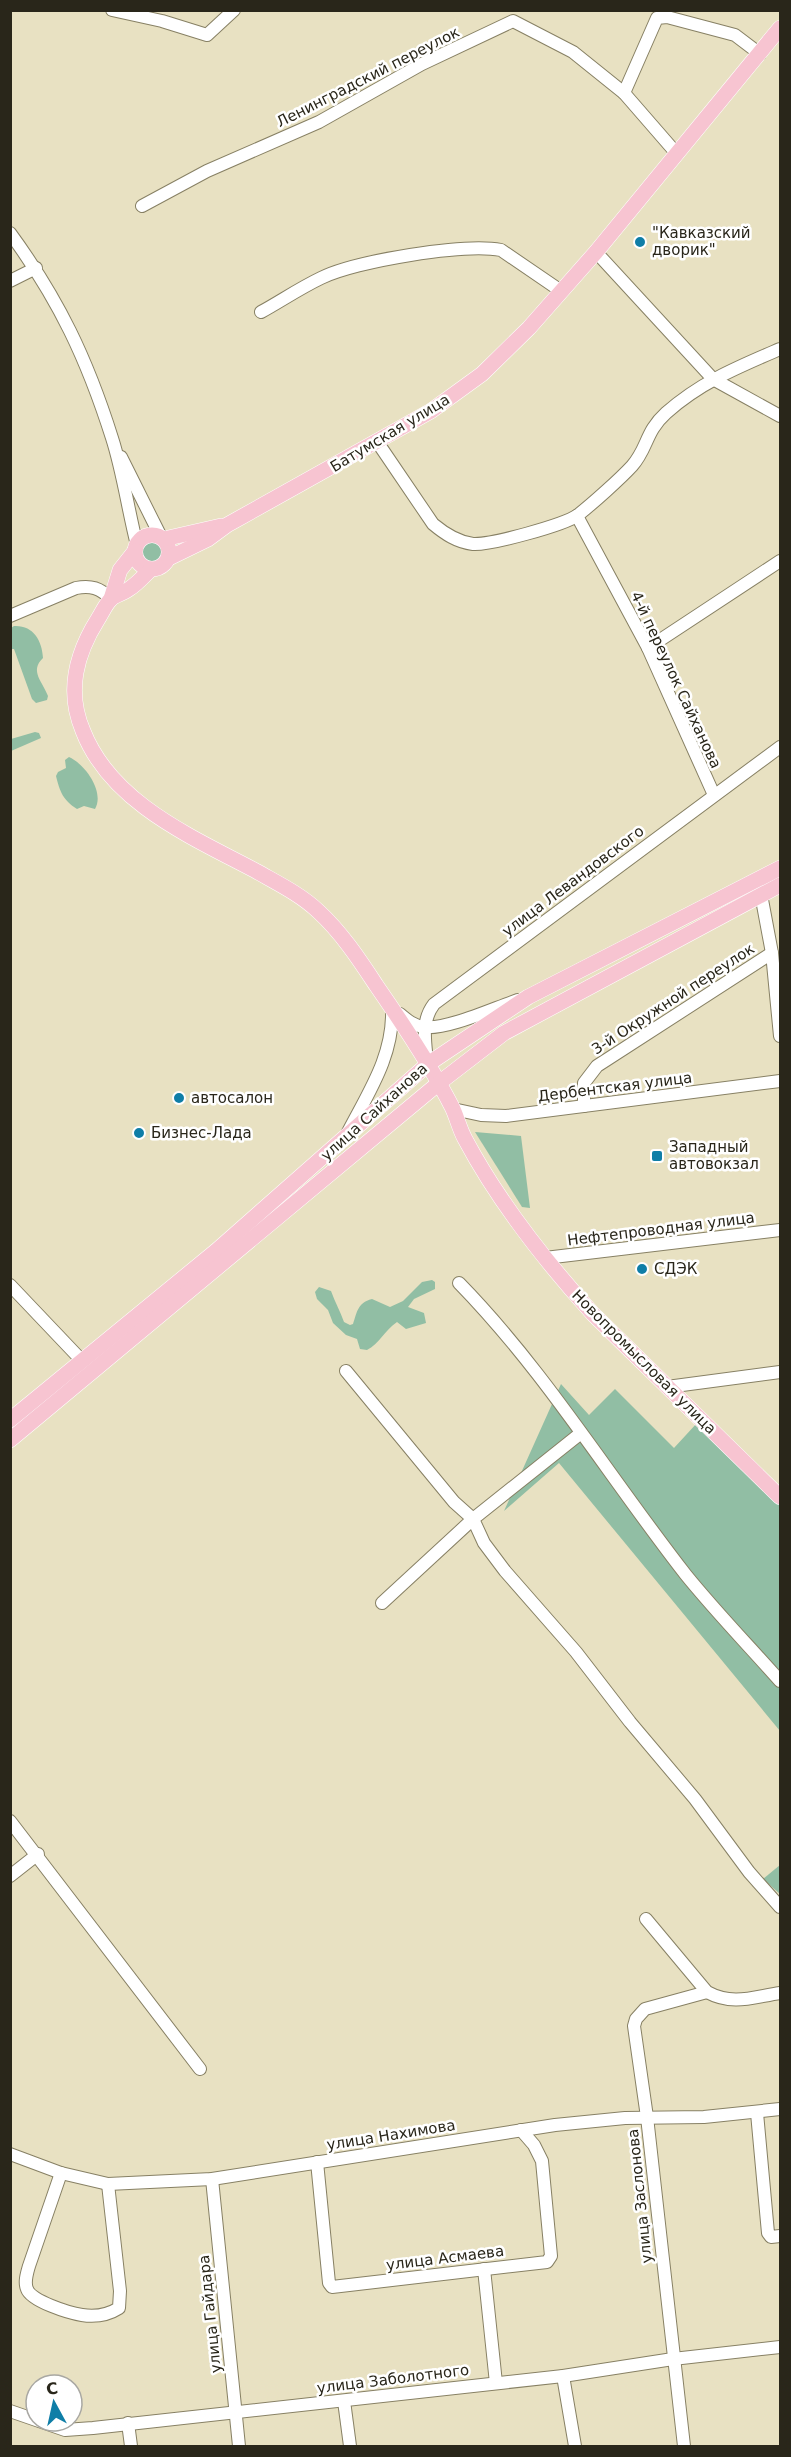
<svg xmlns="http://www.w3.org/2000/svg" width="791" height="2457" font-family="'DejaVu Sans',sans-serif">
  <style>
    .green { fill: #91bea4 }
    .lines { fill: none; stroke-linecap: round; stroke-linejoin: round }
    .minor-casing { stroke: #878064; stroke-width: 14 }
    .major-casing { stroke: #fff; stroke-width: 16 }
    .minor { stroke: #fff; stroke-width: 12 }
    .major { stroke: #f7c4d1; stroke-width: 15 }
    .poi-dot { fill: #0f7ea7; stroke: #fff; stroke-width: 2 }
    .labels { text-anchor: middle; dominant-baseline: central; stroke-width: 5; stroke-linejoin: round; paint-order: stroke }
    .street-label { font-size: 15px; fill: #29261a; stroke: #fff }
    .poi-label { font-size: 15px; fill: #29261a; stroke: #fff; text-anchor: start }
  </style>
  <rect width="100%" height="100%" fill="#e8e1c2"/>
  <g class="green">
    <circle cx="152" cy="553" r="11"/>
    <path d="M14,626c19,-1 28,14 29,32 -14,13 0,24 5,38l-1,4 -11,3 -4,-4 -18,-50h-3v-21z"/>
    <path d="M35,732l4,1 2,5 -30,13v-12z"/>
    <path d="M69,757c16,7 36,35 26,52l-11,-3 -7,3c-14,-9 -17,-17 -21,-33l2,-4 8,-4 -1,-8z"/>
    <path d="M475,1132l46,4 9,72 -8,-1z"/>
    <path d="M432,1280l3,2v7l-21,10 -6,8 16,6 2,10 -20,6 -9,-7c-13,9 -17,21 -30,28l-7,-1 -3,-10 -11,-4 -13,-12 -5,-13 -11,-11 -2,-7 4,-5 12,4c4,11 9,20 13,31l6,3 3,-1c4,-11 4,-21 19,-25l18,8 13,-6 19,-19z"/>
    <path d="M561,1384l28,31 26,-26 59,59 23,-25 83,82v226l-221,-268 -55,48z"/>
    <path d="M780,1865v29l-17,-15z"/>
  </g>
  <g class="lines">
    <defs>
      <g id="minor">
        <path d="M112,10l50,11 45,14 27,-25"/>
        <path d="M624,93l33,-75 10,-1 68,18 25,19"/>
        <path d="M142,206l65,-35 112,-49 103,-58 91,-43 60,31 51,41 53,61"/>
        <path d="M10,233c49,67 77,126 102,205 11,34 16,72 25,107"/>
        <path d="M596,252l117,127 67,37"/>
        <path d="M10,281l26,-13"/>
        <path d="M261,312c20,-11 39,-24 60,-34 34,-17 144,-35 180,-28l60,41"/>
        <path d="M378,443l55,81c12,10 24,18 40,20 18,1 91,-19 105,-29 14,-11 42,-36 54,-49 16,-18 13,-34 34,-53 35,-31 72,-46 114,-64"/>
        <path d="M121,457l40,80"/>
        <path d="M577,516l71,132 66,147"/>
        <path d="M10,616l66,-28c15,-3 24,0 35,11"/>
        <path d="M648,648l132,-87"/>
        <path d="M760,889l12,64 8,83"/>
        <path d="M400,1014c7,6 14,12 24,13 23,3 70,-19 94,-27"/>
        <path d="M427,1061c-2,-21 -6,-40 7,-57l346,-257"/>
        <path d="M584,1106v-23l13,-17 175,-113"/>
        <path d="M453,1109l28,6 25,1 274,-35"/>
        <path d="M347,1134c21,-41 47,-78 45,-126"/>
        <path d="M545,1258l235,-28"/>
        <path d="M459,1283c86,88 151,195 227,292 30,37 63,71 94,106"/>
        <path d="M10,1285l77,81"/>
        <path d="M346,1371l108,131 19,17 -91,84"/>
        <path d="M667,1387l113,-15"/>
        <path d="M581,1433l-108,86 11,24 21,28 71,81 54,70 65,77 54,73 31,35"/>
        <path d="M10,1821l190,248"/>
        <path d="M10,1876l28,-22"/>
        <path d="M646,1919l61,73c26,14 46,5 73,1"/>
        <path d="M757,2113l11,120 3,4 9,-1"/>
        <path d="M10,2154l51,19 47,11 104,-5 343,-54 70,-7 79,-1 76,-8"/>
        <path d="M317,2162l12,121 3,4 215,-25 4,-6 -9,-95 -8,-16 -13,-15"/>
        <path d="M61,2173l-32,93c-2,7 -5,16 -2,23 4,12 42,24 55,26 13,2 26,0 37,-7l1,-17 -12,-107"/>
        <path d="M212,2179l27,267"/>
        <path d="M484,2269l12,114"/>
        <path d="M563,2376l12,70"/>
        <path d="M344,2401l6,45"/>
        <path d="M10,2411l55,19 28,-2 470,-52 110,-17 107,-12"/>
        <path d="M128,2423l3,23"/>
        <path d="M684,2446l-37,-329 -13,-91 2,-7 9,-10 62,-17"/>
      </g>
      <g id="major">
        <circle cx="152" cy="552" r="17"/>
        <path d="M164,539l57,-13"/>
        <path d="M169,558l39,-19 19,-14 204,-114 51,-37 47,-46 67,-76 184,-224"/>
        <path d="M151,569c-7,7 -14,15 -22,20 -5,4 -12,5 -17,9 -6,5 -10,15 -14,21 -22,35 -32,72 -15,112 28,72 109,106 173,140 21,12 44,23 62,40 23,21 41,48 58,74 27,39 54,79 76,122 5,10 7,21 13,32 33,62 81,123 128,175l187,183"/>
        <path d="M111,599l9,-29 15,-19"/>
        <path d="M10,1420l206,-169 212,-187 100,-67 252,-129"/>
        <path d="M10,1440l429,-357 65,-50 276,-148"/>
      </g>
    </defs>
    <use href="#minor" class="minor-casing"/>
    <use href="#major" class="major-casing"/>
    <use href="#minor" class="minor"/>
    <use href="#major" class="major"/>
  </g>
  <g class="poi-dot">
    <circle cx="640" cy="242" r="6"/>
    <circle cx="179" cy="1098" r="6"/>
    <circle cx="139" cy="1133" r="6"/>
    <rect x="651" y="1150" width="12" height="12" rx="3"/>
    <circle cx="642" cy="1269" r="6"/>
  </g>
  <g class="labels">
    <g class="street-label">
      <text transform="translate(368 77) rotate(-27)">Ленинградский переулок</text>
      <text transform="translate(390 433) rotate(-31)">Батумская улица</text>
      <text transform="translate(676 680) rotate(65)">4-й переулок Сайханова</text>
      <text transform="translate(573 881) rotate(-37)">улица Левандовского</text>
      <text transform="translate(673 999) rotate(-33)">3-й Окружной переулок</text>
      <text transform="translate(615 1087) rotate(-7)">Дербентская улица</text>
      <text transform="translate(374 1112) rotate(-42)">улица Сайханова</text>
      <text transform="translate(661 1229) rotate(-7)">Нефтепроводная улица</text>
      <text transform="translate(644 1362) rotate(45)">Новопромысловая улица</text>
      <text transform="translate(391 2135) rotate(-9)">улица Нахимова</text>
      <text transform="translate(640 2196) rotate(-96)">улица Заслонова</text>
      <text transform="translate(445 2258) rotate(-7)">улица Асмаева</text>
      <text transform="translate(210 2314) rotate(-96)">улица Гайдара</text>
      <text transform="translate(393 2379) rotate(-7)">улица Заболотного</text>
    </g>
    <g class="poi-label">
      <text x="652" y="233">"Кавказский<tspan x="652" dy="17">дворик"</tspan></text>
      <text x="191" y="1098">автосалон</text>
      <text x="151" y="1133">Бизнес-Лада</text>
      <text x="669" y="1147">Западный<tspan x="669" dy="17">автовокзал</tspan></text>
      <text x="654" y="1269">СДЭК</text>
    </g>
  </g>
  <rect width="791" height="2457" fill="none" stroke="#29261a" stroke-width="24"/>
  <g transform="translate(54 2403) rotate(352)"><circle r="28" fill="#ffffff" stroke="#a9a8a3" stroke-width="1.5"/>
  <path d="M0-4.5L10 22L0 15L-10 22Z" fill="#0f7ea7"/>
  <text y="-9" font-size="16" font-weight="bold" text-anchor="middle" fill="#29261a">С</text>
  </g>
</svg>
